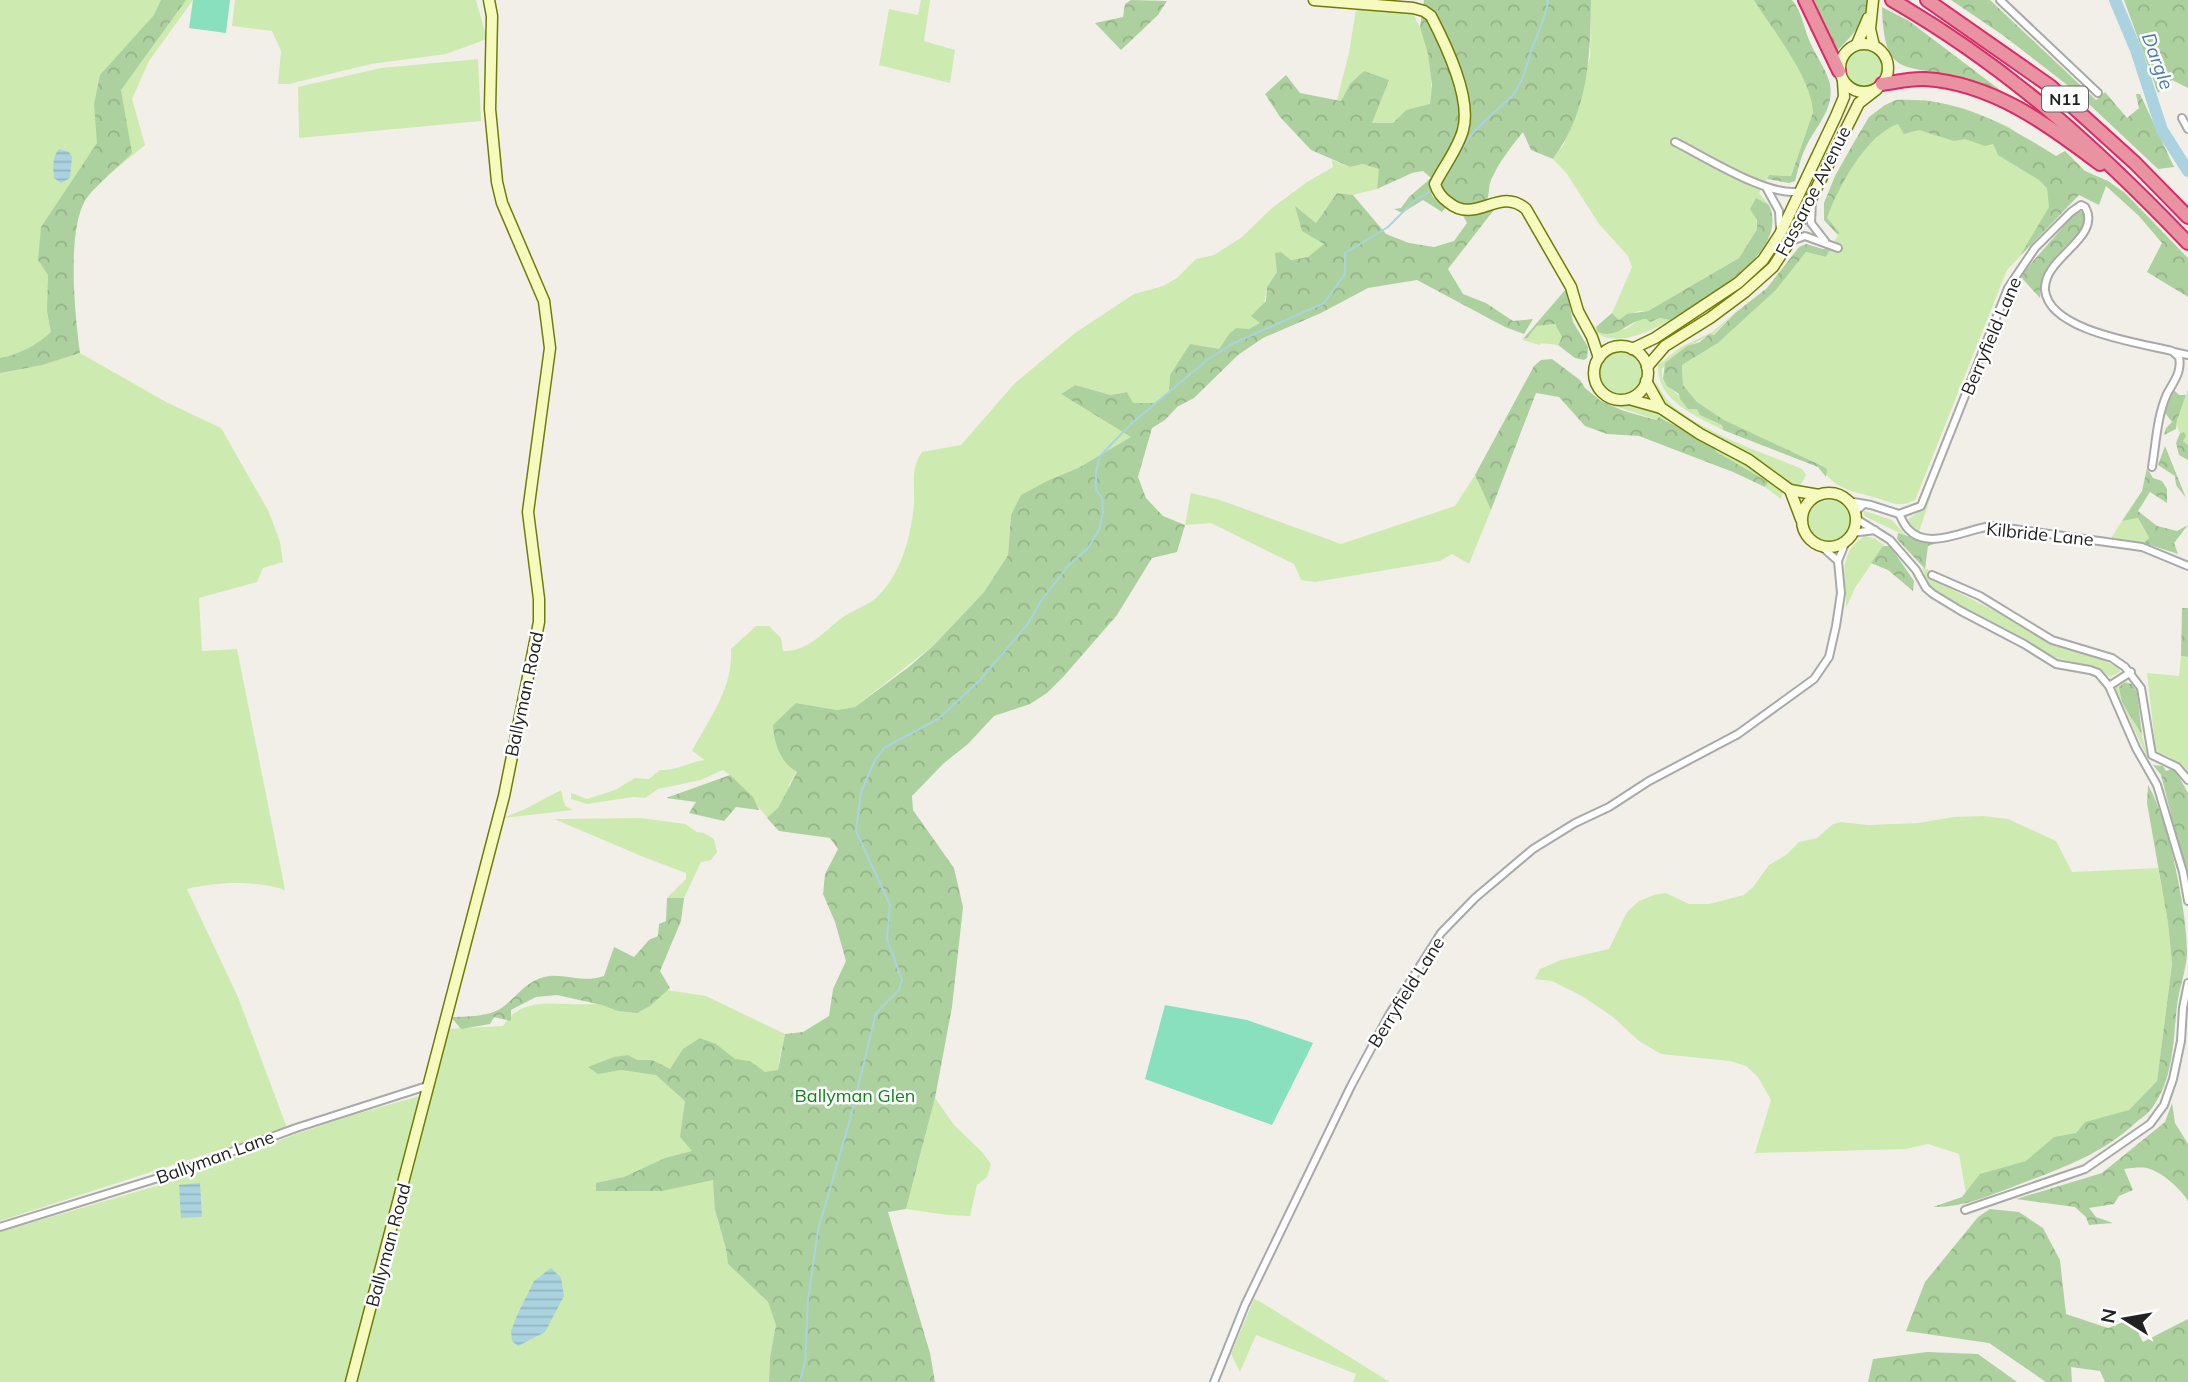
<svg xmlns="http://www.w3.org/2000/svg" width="2188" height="1382" font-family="Mulish,sans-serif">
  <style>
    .grass { fill: #cdebb0 }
    .forest { fill: url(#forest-crowns) }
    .pitch { fill: #88e0be }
    .water { fill: url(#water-rules) }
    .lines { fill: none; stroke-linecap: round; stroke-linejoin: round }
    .stream { stroke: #aad3df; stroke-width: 2 }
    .river { stroke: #aad3df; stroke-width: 12 }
    .street-casing { stroke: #a9a9a9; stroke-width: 10 }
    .secondary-casing { stroke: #707d05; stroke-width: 13 }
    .highway-casing { stroke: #dc2a67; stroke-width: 16 }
    .street { stroke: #fff; stroke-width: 6 }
    .secondary { stroke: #f7fabf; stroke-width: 10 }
    .highway { stroke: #e892a2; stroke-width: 12 }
    .labels { text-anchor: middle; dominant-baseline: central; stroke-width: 5; stroke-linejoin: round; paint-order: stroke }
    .shield { fill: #fff; stroke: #646464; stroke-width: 2 }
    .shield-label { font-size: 16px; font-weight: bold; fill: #222 }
    .street-label { font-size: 18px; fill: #222; stroke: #fff }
    .park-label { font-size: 18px; fill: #0c8416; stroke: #fff }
    .water-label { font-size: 19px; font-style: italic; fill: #4a7aab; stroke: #fff }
  </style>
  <defs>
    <pattern id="forest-crowns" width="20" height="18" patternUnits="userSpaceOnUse" patternTransform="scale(1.75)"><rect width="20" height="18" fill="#add19e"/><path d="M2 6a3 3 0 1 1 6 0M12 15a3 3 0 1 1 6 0" fill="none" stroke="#95b388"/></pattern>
    <pattern id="water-rules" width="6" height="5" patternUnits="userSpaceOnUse" patternTransform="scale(1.75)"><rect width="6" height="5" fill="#aad3df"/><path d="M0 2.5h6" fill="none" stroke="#92b5bf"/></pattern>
  </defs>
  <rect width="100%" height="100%" fill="#f2efe9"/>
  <g class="grass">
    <path d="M0,0h193l-44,61 -17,38 13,46c-14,12 -50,39 -59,54 -20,32 -11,117 -6,154l86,49 55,26 48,84 11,30 3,20 -20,6 -6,14 -58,16 3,53 35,-2 48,241c-30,-10 -67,-8 -98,-1l51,108 49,131 -287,93z"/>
    <path d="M235,0h241l11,39 -41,15 -75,10 -82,20h-11l3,-33 -9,-20 -40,-5z"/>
    <path d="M921,0h9l-6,41 31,9 -5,33 -71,-18 10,-56 29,6z"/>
    <path d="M1591,0h187l39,100 -26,76 -22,-1 -10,18 10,12 -13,-6 1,30 -18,29 -91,53h-10l-19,9 -7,-7 20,-46 -4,-11 -29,-32 -32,-50 -14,-15 11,-15 26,-87z"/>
    <path d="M1356,9l57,5c16,27 21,60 17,91l-24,5 -12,13h-22l6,-17 -28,-22 -9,17 -4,-1 12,-47z"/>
    <circle cx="1864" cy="68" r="19"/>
    <path d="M478,59l3,62 -182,17 -1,-51 83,-19z"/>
    <path d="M1896,100h30l37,8 47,19 69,68 -72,75 -89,223 -3,7c-17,9 -26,1 -42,-3 -25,-7 -40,-9 -55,-33l-95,-44 -26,-18 -14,-17 -1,-20 36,-22 58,-53 30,-38 20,5 12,-22 -13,-16 45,-96z"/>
    <path d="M1332,160l17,7 14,-3 17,5 -3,20 -24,6 -16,-2 -21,30 -21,-16 30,37 -17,13 -17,3 -10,-8 -4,20 -10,15 -6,36 -12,6 -20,5 -10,15 -49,26 -1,17 -14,11h-23l-6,-11 -15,3 -36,-10 -14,9 71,43 -54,31 -29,12 -38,35 -3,40 -24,37 -49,52 -80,63 -18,3 -41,-7 1,68 -8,14 -10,46 -49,-56 -7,-5 -22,10 -43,9 -13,9 -12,-1 -46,7 -16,-5v-6l16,6 28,-9 20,-12 14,1 11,-9c16,1 29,-8 45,-10l-13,-9c18,-34 41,-62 39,-102l25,-23h13l12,12 2,13c23,1 39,-17 56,-31 11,-9 26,-13 37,-22 25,-23 35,-61 38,-94 1,-21 -4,-34 8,-52l39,-7 54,-62 60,-50 59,-39 29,-8 14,-8 19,-19 18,-4 28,-18 30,-29 35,-26 26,-15z"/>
    <path d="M1735,313l-22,22 -4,-1c-7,6 -12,8 -20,12 -10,5 -19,14 -27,23 0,2 0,9 1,11 3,8 49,40 59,45l1,5c-26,-14 -67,-29 -65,-65l23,-18 31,-15z"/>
    <path d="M1660,318l10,2c-19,12 -64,32 -79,6l2,-2 6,8 27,-3 13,-9 7,-1 4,3z"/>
    <path d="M1555,324l7,13 -4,8 -17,-2 -1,2 -18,-5 5,-2 10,-12z"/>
    <circle cx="1621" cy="373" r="21"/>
    <path d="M1653,374c4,11 11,24 20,32 31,27 91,47 129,63l4,6 -6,11 -8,-2 -39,-28 -77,-42 -15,-17z"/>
    <path d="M2188,390v55l-5,-4 1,-9 -4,1c-8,-13 3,-30 8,-43z"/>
    <path d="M1607,403l24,1 26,8 16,11 -14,-6 -3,3z"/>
    <path d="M1712,445l60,36 11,10 -2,8 -16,-12 2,-5 -50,-30z"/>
    <path d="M1475,475l16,35 -22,54 -17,-10 -12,7 -125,21 -14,-2 -7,-16 -83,-41 -26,2 6,-32 29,7 121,44 114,-38z"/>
    <path d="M1930,496h1l-12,36 -7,-3 -4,-10 14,-9z"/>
    <circle cx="1829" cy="521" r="21"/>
    <path d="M1865,511l27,9 14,16 -40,-19 -3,-3z"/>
    <path d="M2138,518l11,21 -5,4 -33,-5 11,-17z"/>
    <path d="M1865,536l9,2 10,7 -29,43 -9,20c1,-30 -11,-54 19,-72z"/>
    <path d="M1922,568l6,1 3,10 72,36 46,27 40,11 30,15 1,4 -10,5 -14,-10 -40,-9 -11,-5 -18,-13 -91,-48 -8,-8z"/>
    <path d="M2181,656l7,1v118l-18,-18 -14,-5 -9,-79 32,3z"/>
    <path d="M2124,681l8,3 -7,-1 10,41 7,11 6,24 -33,-71z"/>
    <path d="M561,790l4,16 8,4 -70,8 22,-9z"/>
    <path d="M1984,816l24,3 48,22 16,31 86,-4 10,55 4,41 -15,117 -28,29 -162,90 -8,-46 -31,-10 -22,5 -151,4 16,-53 -13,-23 -12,-11 -16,-5 -69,-7 -22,-13 -26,-24 -31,-21 -30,-15 -17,-2 5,-10 21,-9 48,-11 18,-37 12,-11 15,-6 12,-2 23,11h20l35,-9 9,-8 16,-22 17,-10 13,-13 18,-4 16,-14 8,-2 27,3 51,-2 34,-6z"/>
    <path d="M641,818l44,6 12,8 7,1 10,6 3,13 -6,8 -10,2 -17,36h-17l19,-19v-6l-40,-15 -92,-39z"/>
    <path d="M654,988l52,8 79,38 -6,27 -3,53 -61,96 11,39 2,15 40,38 9,23 -7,32 -1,25h-769v-150l173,-51 123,-47 57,-19 77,-22 16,-64 57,-3c21,-35 64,-17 97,-23 18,-3 36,-10 54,-15z"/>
    <path d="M935,1098l19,27 28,27 9,12 -4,13 -10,8 -7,31 -22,-1 -42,-6z"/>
    <path d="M1254,1299l5,2 131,81h-37l3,-8 -100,-39 -16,37 -9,-18z"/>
  </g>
  <g class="forest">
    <path d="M161,0h25l-65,90 11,63c-12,12 -38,34 -46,46 -20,31 -11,117 -6,154l-38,12 -42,8v-15c19,-3 38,-14 51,-26l-4,-21 1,-36 -10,-15 3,-33 56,-84 -3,-39 6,-29 54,-60z"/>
    <path d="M1131,0l36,1 -9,14 -37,35 -26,-27 28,-6 2,-13z"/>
    <path d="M1424,0h167c-1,58 -2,110 -38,159l-22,-9 -8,-18c-12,15 -24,30 -32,48 -3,7 -1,15 -5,22 -21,6 -41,1 -47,-21l-6,-2 -3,11 3,7 13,10 -4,5 -19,-12 -21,13 -8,-4 7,-1 8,-11 22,-19 -8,-7 -11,2 -35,16 2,-20 -16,-5 -13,3 -39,-17 -31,-33 -15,-23 21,-19 14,18 41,8 9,-17 14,-13 25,9 -17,43h21l13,-13 24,-6 2,-19 -4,-31 -8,-27z"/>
    <path d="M1754,0h38c10,12 11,25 17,40 6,15 17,28 21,44 5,26 -16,44 -25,65 -5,10 -7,22 -10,32l-6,2 -22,-4 2,-4 22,1 22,-64c-1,-34 -41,-83 -59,-112z"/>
    <path d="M1814,0h54c-3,24 -15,34 -31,51z"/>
    <path d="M1951,0h39l106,100 9,-8 22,26 12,-10 -3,-14h4l34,73 -16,2 -83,-78 -71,-55z"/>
    <path d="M2124,0h64v88l-16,-8 -14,13z"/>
    <path d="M1882,7l27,14 120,91c-23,-11 -45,-25 -69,-33 -53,-18 -76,4 -78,-72z"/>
    <path d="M1896,100c62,-3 109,24 160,56l9,-5 20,20 23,10 17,12 63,65v39l-41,-25 15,-29 -23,-27 -33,-30 -7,19 -20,-10 -59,61 29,-49 -2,-19 -8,-8 -41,-25 -5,-11 -8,2 -20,-7 -11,2 -35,-11 -15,4 -6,-10c-31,10 -60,63 -71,94l12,14 -1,3 -14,-15v-17l11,-27 18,-32 16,-27 16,-12z"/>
    <path d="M1337,193l16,2 33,39 23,9 25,4 20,-6 13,-18 -5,-9 31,-3 -45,58 15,25 23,9 27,18 20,-2 -9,15 -19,-7 -88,-47 -49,8 -47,25 -58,25 -25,17 -44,43 -17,9 -12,13 -13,8 -14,49 8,21 17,18 22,9 -8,27 -25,6 -35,57 -53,61 -17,17 -17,11 -36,12 -26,28 -24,19 -32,33 1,14 41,58 9,39 -11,100 -17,91 -29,111 -18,3 42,141 5,29h-166l1,-25 6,-32 -8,-23 -40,-38 -2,-15 -11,-39 -2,-30 -51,11h-66v-8l28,-6 41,-19 27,-7 -12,-14 5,-36 -29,-26 -35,-5 -23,4 -10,-7 26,-10 14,-2 9,5h15l18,9 13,-20 17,-11 16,6 19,15 15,2 15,11 13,-2 7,-36 18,-2 26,-16 4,-27 13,-28 -11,-39 -12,-28 2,-20 13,-25 -8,-11 -51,-7 -12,-13 11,-10 19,-36c-17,-10 -23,-29 -24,-47l23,-22 41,7 18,-3 55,-41 25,-22 49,-52 24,-37 3,-40 10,-20 28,-15 29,-12 53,-31 -70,-43 14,-9 36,10 16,-3 6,11h22l14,-11 1,-17 20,-31 29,5 10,-15 7,-6 13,1 11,-6 -9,-7 15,-15 1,-14 10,-15 -2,-19 6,-1 10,8 17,-3 16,-13 -22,-13 -7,-25 21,17z"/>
    <path d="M1756,198l13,7c22,49 -67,94 -99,115l-10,-2 -10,4 -4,-3c-18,1 -28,21 -48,13l-2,-5 16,-14 7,7 8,-6 21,-3 91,-53 18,-29v-9l-7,-11z"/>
    <path d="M2077,211l6,1 4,9c-3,8 -8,12 -14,18 -19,17 -31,32 -33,59l-20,-22z"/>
    <path d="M1806,244l17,5 8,-1 -5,9 -20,-5 -30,38 -58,53 -36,22 1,20 14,17 27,18 94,44 9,5 -1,8 -8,-10 -95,-37 -1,-5 -22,-10 -3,-6h-9l-8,-10 -1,-5 -12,-8 -4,-7 2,-16 22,-17 13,-4 9,-8 5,1 21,-22 32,-25 32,-41z"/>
    <path d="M1566,289l7,33 15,25 -1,11 -3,2 -9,-2 -17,-13 4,-8 -7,-13 -18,2 -10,12 -4,1z"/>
    <path d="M1552,359l28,21 5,8 16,13 23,10 32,9 3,-3c16,10 48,19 58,35l51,30 -3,5 -32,-15 -94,-36 -32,-2 -22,-8 -26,-29 -23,-4 -45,117 -16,-35 59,-109 7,-6z"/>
    <path d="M2173,389l6,6h7l-9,25 -1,9 -12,6 2,-7 6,-6 -7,-9z"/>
    <path d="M2184,432l2,4 -3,5 5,4v15l-9,-5 -3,-12 4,-10z"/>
    <path d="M2165,446l21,52 -10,-13 -1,-9 -17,-11z"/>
    <path d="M2147,468l6,10 9,3 5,8v14l-17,-11 -12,19 19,15 20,5 11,-6 -14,18 4,11 -34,-11 5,-5 -11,-20 -16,3 20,-30z"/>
    <path d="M1898,533l36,11 -6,2 -3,23 -28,-30z"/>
    <path d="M1883,546h7l24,35 -1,10 -25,-21 -17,-7z"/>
    <path d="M2182,608h6v49l-7,-1z"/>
    <path d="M2125,683l7,1 5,8 5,43 -20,-33 -3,-15z"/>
    <path d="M2153,765l10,1 3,5 8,-3 14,25v88l-27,-106z"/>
    <path d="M730,775l23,22 6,13 -23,-3 -12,14 -35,-8 7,-11 -30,-4z"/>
    <path d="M2148,785c20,33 40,129 39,169 -1,17 -8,35 -10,52 -4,35 -3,72 -25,102 -5,7 -14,12 -20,18 -34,30 -75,44 -117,60 -27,10 -53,22 -82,21l29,-10 18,-23 46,-13 28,-24 22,-4 9,-11 44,-12 28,-29 15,-117 -4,-41 -21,-120z"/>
    <path d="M667,898h17l-3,23 -21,50 10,17 -20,18 -13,7 -19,-2 -16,-6 -45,-10 -21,2 -25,13v11l-17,-4 -4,7 -29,5 -10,-12c14,0 38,-1 49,-8 15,-10 26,-28 44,-32 20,-5 36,7 60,-1l10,-29 20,10 15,-17 9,-4 1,-12 7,-3z"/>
    <path d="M2172,1103l3,20 13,21v57c-8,-13 -26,-29 -41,-33 -6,-1 -16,0 -23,1l9,21 -14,6 -5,8 -25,4 7,9 17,6 -24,2 -3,-8 -11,-10 -59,-8 86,-26 63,-51z"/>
    <path d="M1990,1209l29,3 24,16 17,32 6,54 42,14 23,-9 12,23 45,-23v63h-83l-5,-11 -29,-4 1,15h-26l-57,-39 -83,-12 19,-49 53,-65z"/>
    <path d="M1927,1352l51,2 39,28h-149l5,-23z"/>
  </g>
  <g class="pitch">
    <path d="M193,0h37l-4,33 -37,-5z"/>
    <path d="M1165,1005l82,15 66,23 -41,82 -127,-46z"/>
  </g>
  <g class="water">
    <path d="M59,149l10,3 3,5 -2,21 -9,5 -7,-5c-1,-9 -2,-21 5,-29z"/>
    <path d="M200,1183l2,34 -21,1 -2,-33z"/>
    <path d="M551,1268l10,10 3,18 -19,36 -27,14 -6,-5 -1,-10 7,-18 16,-32z"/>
  </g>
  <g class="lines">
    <g class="stream">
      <path d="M1443,179c12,-12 16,-28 26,-41 12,-16 29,-28 43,-42 11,-13 14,-29 19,-45 6,-17 15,-32 17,-51"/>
      <path d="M800,1382l5,-20 3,-62 10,-70 33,-114 25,-103 23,-23 3,-10 -15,-41 3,-34 -34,-74 5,-39 14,-32 9,-12 54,-29 41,-38 48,-56 14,-24 27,-35 20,-18 11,-18 4,-17 -1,-15 -6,-8v-18l4,-16 32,-33 75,-63 25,-16 92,-41 21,-29v-21l43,-26 26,-26 18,-11"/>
    </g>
    <path class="river" d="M2115,0l21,50 26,80 26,41"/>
    <defs>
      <g id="street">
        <path d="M2000,0l98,93"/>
        <path d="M2182,118l6,11"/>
        <path d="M1675,142c29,14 95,57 126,49"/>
        <path d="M1767,189l12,22 1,18"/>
        <path d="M1812,201l-1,22 14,18"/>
        <path d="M1791,241l14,-5 33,12"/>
        <path d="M2174,352l14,3"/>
        <path d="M1848,501l23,4 28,9 22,-8 87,-218 27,-40 36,-36 10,-7 4,2c18,31 -42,50 -40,83 4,41 95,53 127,61l7,6c3,15 -5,24 -12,37 -10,22 -11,49 -15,73"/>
        <path d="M1854,513l10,-9"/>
        <path d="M1899,514c3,5 5,11 9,15 20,23 60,-1 84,-3l150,21 46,19"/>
        <path d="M1855,518l35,22 26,30 10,18 7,6 28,17 63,33 32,20 34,6 8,3 11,13 27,62 21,37 26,87 5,29"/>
        <path d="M1852,533l23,-3"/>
        <path d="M1820,545l18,16"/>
        <path d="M1932,575l48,21 72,44 60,18 13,9 16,21 11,67 25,12 11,13"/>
        <path d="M2109,686l22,-14"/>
        <path d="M1965,1210l120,-41 65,-45 14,-19 9,-26 8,-38 2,-33 5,-25"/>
        <path d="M0,1227l171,-53 125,-46 134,-43"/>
        <path d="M1214,1382l31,-77 106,-219 38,-71 52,-82 34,-35 58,-49 42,-26 34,-16 40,-26 89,-47 76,-55 15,-22 7,-31 5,-33 -3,-32 8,-20"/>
      </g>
      <g id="secondary">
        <path d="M1314,0l99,8 11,3 7,5c15,29 41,82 32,114 -5,19 -19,36 -28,54 2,7 6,13 13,18 28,24 51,-17 78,7l45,78 7,24 14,26 7,21"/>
        <path d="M1873,0l-3,29 4,17"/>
        <circle cx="1864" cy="68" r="24"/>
        <path d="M1857,44l11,-26"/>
        <circle cx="1621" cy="373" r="27"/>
        <path d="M1632,349l23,-11 83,-55 25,-23 17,-26 56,-118 8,-19 -1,-16"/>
        <path d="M1647,367l18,-21 45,-28 35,-26 28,-25 17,-26 69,-138 18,-14"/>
        <path d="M1646,381l15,27"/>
        <path d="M1629,399l32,9 39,26 49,26 41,30 29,5"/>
        <path d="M1790,490l11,29"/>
        <circle cx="1829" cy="520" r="27"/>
        <path d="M351,1382l153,-586 35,-174v-23l-11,-87 22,-164 -6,-47 -42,-98 -5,-21 -7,-73 2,-93 -3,-16"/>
      </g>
      <g id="highway">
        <path d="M1805,0l34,71"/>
        <path d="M1892,0c116,67 204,147 296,243"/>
        <path d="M1927,0l123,86 85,77 53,54"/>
        <path d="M1882,84c15,-2 29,-6 43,-5 67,4 124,46 175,85"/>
      </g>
    </defs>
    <use href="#street" class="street-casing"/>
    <use href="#secondary" class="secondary-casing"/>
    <use href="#highway" class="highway-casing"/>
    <use href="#street" class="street"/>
    <use href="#secondary" class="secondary"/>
    <use href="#highway" class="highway"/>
  </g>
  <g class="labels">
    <rect class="shield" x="2042" y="86.5" width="46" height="25" rx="5"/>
    <g class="shield-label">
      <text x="2065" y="99">N11</text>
    </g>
    <g class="street-label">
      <text transform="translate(1813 191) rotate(-63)">Fassaroe Avenue</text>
      <text transform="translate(1991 336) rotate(-67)">Berryfield Lane</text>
      <text transform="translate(2040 534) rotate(6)">Kilbride Lane</text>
      <text transform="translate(524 694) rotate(-78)">Ballyman Road</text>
      <text transform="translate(1406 992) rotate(-58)">Berryfield Lane</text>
      <text transform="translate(215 1157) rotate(-20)">Ballyman Lane</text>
      <text transform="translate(388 1245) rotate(-75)">Ballyman Road</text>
    </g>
    <g class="park-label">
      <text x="855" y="1095">Ballyman Glen</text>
    </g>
    <g class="water-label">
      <text transform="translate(2158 61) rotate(70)">Dargle</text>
    </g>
  </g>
  <g transform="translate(2125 1319) rotate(281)" stroke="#ffffff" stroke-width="5" paint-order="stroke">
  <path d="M0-5L12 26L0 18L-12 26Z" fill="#222222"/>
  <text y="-10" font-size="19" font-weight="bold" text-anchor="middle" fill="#222222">N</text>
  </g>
</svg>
